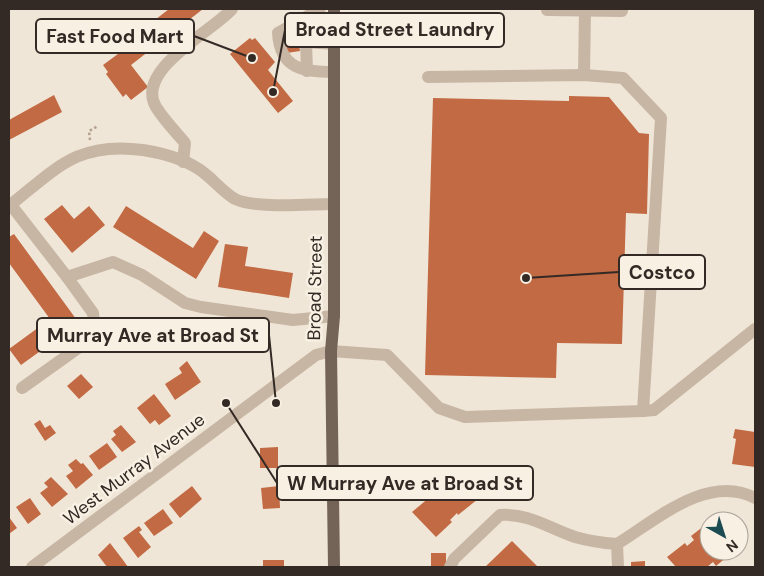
<svg xmlns="http://www.w3.org/2000/svg" width="764" height="576" font-family="'DM Sans',sans-serif">
  <style>
    .building { fill: #c26a43 }
    .lines { fill: none; stroke-linecap: round; stroke-linejoin: round }
    .path { stroke: #b3a08e; stroke-width: 2.5; stroke-dasharray: 2.5 2.5; stroke-linecap: butt }
    .minor { stroke: #c7b6a4; stroke-width: 12 }
    .major { stroke: #746357; stroke-width: 12 }
    .labels { text-anchor: middle; dominant-baseline: central; stroke-width: 5; stroke-linejoin: round; paint-order: stroke }
    .street-label { font-size: 18px; fill: #332a25; stroke: #f8f0e3 }
    .leader { fill: none; stroke: #332a25; stroke-width: 2 }
    .callout-dot { fill: #332a25; stroke: #f8f0e3; stroke-width: 2 }
    .callout { fill: #f8f0e3; stroke: #332a25; stroke-width: 2 }
    .callout-label { font-size: 19px; text-anchor: middle; font-weight: bold; fill: #332a25 }
  </style>
  <rect width="100%" height="100%" fill="#f0e6d7"/>
  <g class="building">
    <path d="M169,9h34l-72,56 17,22 -17,13 -5,-6 -3,3 -17,-23 2,-2 -5,-7 19,-14 -3,-3z"/>
    <path d="M297,31l3,20 -13,2 -3,-21z"/>
    <path d="M250,38l2,2 3,-2 20,24 -7,8 25,31 -15,12 -48,-59z"/>
    <path d="M54,95l8,17 -53,28v-20z"/>
    <path d="M569,96l40,1 30,36 10,1 -2,80 -21,-1 -4,131 -65,-1 -1,35 -131,-3 8,-277 136,3z"/>
    <path d="M62,205l12,14 15,-13 16,19 -33,28 -28,-34z"/>
    <path d="M126,206l67,42 11,-17 15,10 -23,38 -83,-52z"/>
    <path d="M14,234l65,89 -58,42 -12,-16 41,-30 -41,-56v-26z"/>
    <path d="M225,244l23,3 -3,19 48,7 -4,25 -71,-11z"/>
    <path d="M187,361l14,21 -26,18 -10,-16 17,-11 -3,-5z"/>
    <path d="M81,374l12,13 -14,12 -12,-13z"/>
    <path d="M154,394l17,22 -12,9 -4,-5 -5,4 -13,-16z"/>
    <path d="M40,420l5,8 5,-3 6,8 -11,8 -11,-17z"/>
    <path d="M121,425l15,17 -14,10 -11,-13 5,-4 -3,-4z"/>
    <path d="M735,429l20,3v35l-23,-3 4,-25 -3,-1z"/>
    <path d="M107,443l10,14 -18,13 -10,-14z"/>
    <path d="M278,447v21h-18v-20z"/>
    <path d="M76,459l5,5 2,-1 10,12 -17,14 -10,-13 7,-5 -5,-6z"/>
    <path d="M450,470l6,7 -2,2 16,17 2,-3 6,6 -20,16 -1,-2 -7,7 2,2 -16,15 -24,-25 24,-20 -1,-2 10,-10 -3,-3z"/>
    <path d="M51,477l17,17 -16,13 -12,-14 8,-6 -4,-4z"/>
    <path d="M192,486l10,13 -22,19 -11,-14z"/>
    <path d="M279,486l1,22 -17,1 -2,-21z"/>
    <path d="M30,498l11,16 -13,10 -12,-17z"/>
    <path d="M163,509l10,14 -19,13 -10,-13z"/>
    <path d="M9,517l8,11 -8,6z"/>
    <path d="M709,522v29l24,1 -17,14 -3,-4 -6,5h-31l-9,-10 18,-14 2,3 7,-6 -3,-4z"/>
    <path d="M139,526l3,4 -3,2 12,15 -13,11 -15,-20z"/>
    <path d="M512,541l26,26h-53z"/>
    <path d="M110,543l13,17 5,7h-21l-9,-12z"/>
    <rect x="431" y="553" width="15" height="14"/>
    <rect x="263" y="560" width="21" height="7"/>
    <path d="M645,561v6h-14v-5z"/>
  </g>
  <g class="lines">
    <path class="path" d="M90,140l-1,-9 9,-5"/>
    <g class="minor">
      <path d="M320,9l-42,24c2,36 25,39 56,39"/>
      <path d="M547,10l75,1"/>
      <path d="M307,71l-1,-29 28,2"/>
      <path d="M584,75l1,-66"/>
      <path d="M428,77l156,-2 39,3 38,40 -18,293"/>
      <path d="M183,162l2,-19c-9,-11 -21,-23 -29,-36 -22,-37 57,-76 76,-98"/>
      <path d="M11,205l56,72 46,-15 29,13 43,28 16,4 92,13 41,-4"/>
      <path d="M9,206c47,-37 68,-65 134,-56 19,3 38,8 54,18 14,8 24,23 38,31 20,10 75,5 99,5"/>
      <path d="M22,388l63,-45 10,-12 -2,-18 -26,-36"/>
      <path d="M32,567l284,-212 15,-4 56,4 52,53 26,9 178,-6 11,-1 101,-81"/>
      <path d="M450,567l4,-8 46,-44c28,-2 49,13 75,22 14,4 28,6 42,7"/>
      <path d="M618,567l-1,-23c39,-24 91,-71 138,-46"/>
    </g>
    <path class="major" d="M334,9v307l-3,35 3,216"/>
  </g>
  <g class="labels">
    <g class="street-label">
      <text transform="translate(315 288) rotate(-89)">Broad Street</text>
      <text transform="translate(134 469) rotate(-37)">West Murray Avenue</text>
    </g>
  </g>
  <path class="leader" d="M273 92L285 30M252 58L194 36M526 278L619 272M276 403L269 335M226 403L277 483"/>
  <g class="callout-dot">
    <circle cx="273" cy="92" r="5"/>
    <circle cx="252" cy="58" r="5"/>
    <circle cx="526" cy="278" r="5"/>
    <circle cx="276" cy="403" r="5"/>
    <circle cx="226" cy="403" r="5"/>
  </g>
  <g class="callout">
    <rect x="285" y="13" width="219" height="34" rx="5"/>
    <rect x="36" y="19" width="158" height="34" rx="5"/>
    <rect x="619" y="255" width="86" height="34" rx="5"/>
    <rect x="37" y="318" width="232" height="34" rx="5"/>
    <rect x="277" y="466" width="256" height="34" rx="5"/>
  </g>
  <g class="callout-label">
    <text x="395" y="36">Broad Street Laundry</text>
    <text x="115" y="43">Fast Food Mart</text>
    <text x="662" y="279">Costco</text>
    <text x="153" y="342">Murray Ave at Broad St</text>
    <text x="405" y="490">W Murray Ave at Broad St</text>
  </g>
  <rect width="764" height="576" fill="none" stroke="#332a25" stroke-width="20"/>
  <g transform="translate(724 536) rotate(141)"><circle r="24" fill="#f8f0e3" stroke="#a9a197"/>
  <path d="M0-4L9 19L0 12L-9 19Z" fill="#1d4b52"/>
  <text y="-8" font-size="14" font-weight="bold" text-anchor="middle" fill="#332a25">N</text>
  </g>
</svg>
